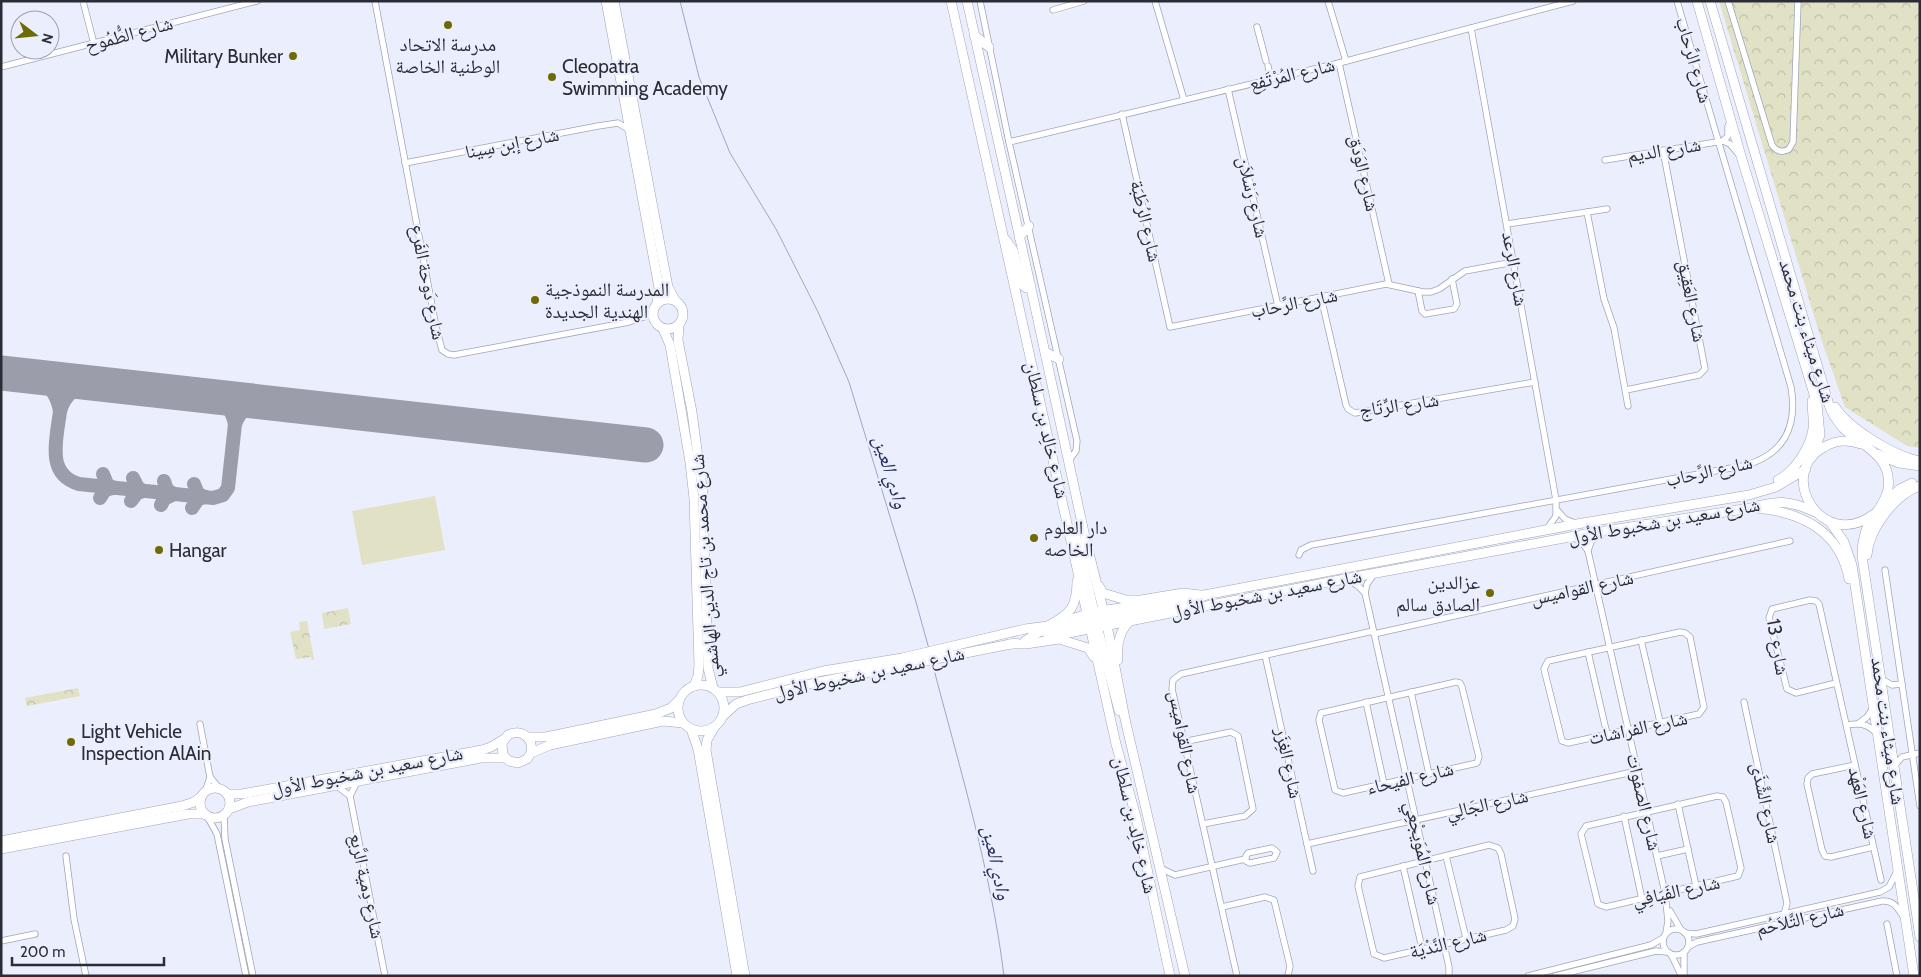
<svg xmlns="http://www.w3.org/2000/svg" width="1921" height="977" font-family="Cabin,'Noto Naskh Arabic',sans-serif">
  <style>
    .green { fill: #e1e1c6 }
    .forest { fill: url(#forest-crowns) }
    .lines { fill: none; stroke-linecap: round; stroke-linejoin: round }
    .stream { stroke: #9da6c7; stroke-width: 1 }
    .taxiway { stroke: #9b9eaa; stroke-width: 14 }
    .runway { stroke: #9b9eaa; stroke-width: 35 }
    .street-casing { stroke: #9ea5ba; stroke-width: 7 }
    .secondary-casing { stroke: #9ea5ba; stroke-width: 10 }
    .primary-casing { stroke: #9ea5ba; stroke-width: 10 }
    .street { stroke: #fff; stroke-width: 5.5 }
    .secondary { stroke: #fff; stroke-width: 9 }
    .primary { stroke: #fff; stroke-width: 9 }
    .poi-dot { fill: #6e6a04; stroke: #ebeffd; stroke-width: 2 }
    .labels { text-anchor: middle; dominant-baseline: central; stroke-width: 4.5; stroke-linejoin: round; paint-order: stroke }
    .street-label { font-size: 19px; fill: #2b2d36; stroke: #ebeffd }
    .poi-label { font-size: 19px; fill: #2b2d36; stroke: #ebeffd; text-anchor: start }
    .water-label { font-size: 20px; font-style: italic; fill: #28315d; stroke: #ebeffd }
  </style>
  <defs>
    <pattern id="forest-crowns" width="20" height="18" patternUnits="userSpaceOnUse" patternTransform="scale(1.25)"><rect width="20" height="18" fill="#e1e1c6"/><path d="M2 6a3 3 0 1 1 6 0M12 15a3 3 0 1 1 6 0" fill="none" stroke="#c1c1ab"/></pattern>
  </defs>
  <rect width="100%" height="100%" fill="#ebeffd"/>
  <path class="green" d="M435,496l10,54 -83,15 -10,-54z"/>
  <g class="forest">
    <path d="M1719,1h201v447l-13,-2 -62,-39 -23,-65z"/>
    <path d="M348,608l3,16 -27,5 -2,-16z"/>
    <path d="M307,621l7,38 -2,2 -1,-4 -15,2 -6,-27 10,-2 -1,-8z"/>
    <path d="M78,688l2,8 -53,10 -2,-8z"/>
  </g>
  <g class="lines">
    <g class="stream">
      <path d="M680,1l19,76 31,76 46,76 42,83 31,70 67,220 13,47"/>
      <path d="M932,662c27,104 59,208 72,314"/>
    </g>
    <g class="taxiway">
      <path d="M34,377c16,8 23,17 26,34 5,-17 16,-25 34,-27"/>
      <path d="M213,397c13,6 19,13 22,27 5,-13 13,-19 26,-22"/>
      <path d="M60,411c-3,27 -15,63 19,73l134,14 10,-3 5,-7 7,-64"/>
      <path d="M100,498l5,-8 8,-2 -6,-4 -4,-10"/>
      <path d="M131,501l6,-8 6,-2 -5,-3 -5,-10"/>
      <path d="M161,505l3,-6 10,-5 -7,-4 -3,-9"/>
      <path d="M192,508l6,-9 7,-2 -7,-3 -4,-10"/>
    </g>
    <path class="runway" d="M1,373l645,72"/>
    <defs>
      <g id="street">
        <path d="M83,1l11,43"/>
        <path d="M375,1l61,326 6,23 6,4 6,1 175,-33 24,-8"/>
        <path d="M980,1l29,141 68,299 -1,10 -7,9"/>
        <path d="M1155,1l29,99"/>
        <path d="M1328,1l18,60"/>
        <path d="M1728,1l44,144c5,7 11,8 17,4l4,-7 5,-141"/>
        <path d="M1053,10l31,-9"/>
        <path d="M1257,27l9,34"/>
        <path d="M1471,28l85,472v16l-10,14"/>
        <path d="M1339,63l50,221"/>
        <path d="M1268,66l3,13"/>
        <path d="M1,67l256,-66"/>
        <path d="M1228,89l50,217"/>
        <path d="M1122,114l48,213 216,-43 37,8h8l8,-3 26,-18 49,-9"/>
        <path d="M1723,141l5,-5v-10l3,-5"/>
        <path d="M1009,142l330,-79 234,-62"/>
        <path d="M1605,160l118,-19 7,3 10,12"/>
        <path d="M405,163l193,-37 20,-3 12,7"/>
        <path d="M1587,212l17,87 10,29 14,78"/>
        <path d="M1507,224l100,-15"/>
        <path d="M1418,291l4,20 3,3 29,-5 3,-5 -5,-25"/>
        <path d="M1321,297l25,108 2,4 7,4 180,-31"/>
        <path d="M1626,390l73,-15 6,-6 -42,-219"/>
        <path d="M1557,510l8,9 10,4"/>
        <path d="M1573,537l10,7 5,7 77,342 3,28 -2,12"/>
        <path d="M1588,551l3,-9 8,-10"/>
        <path d="M1299,555l2,-5 10,-5 431,-79c41,-10 56,-38 49,-79l-114,-386"/>
        <path d="M1885,570l35,236"/>
        <path d="M1347,579l11,7 7,7 84,374v9"/>
        <path d="M1365,593l2,-9 8,-11"/>
        <path d="M1680,632l5,1 5,4 13,66 1,4 -5,7 -131,29 -6,-2 -18,-72 4,-8z"/>
        <path d="M1374,634l416,-93"/>
        <path d="M1641,640l19,82"/>
        <path d="M1588,652l19,82"/>
        <path d="M1265,655l48,216"/>
        <path d="M1881,679l11,6 10,-1"/>
        <path d="M1456,682l4,1 2,4 17,70 -2,6 -134,30 -8,-3 -16,-70 2,-7z"/>
        <path d="M1836,683l-40,10 -9,-4 -18,-71 3,-9 38,-9 6,1 3,3 62,276"/>
        <path d="M1411,692l18,82"/>
        <path d="M1366,702l18,82"/>
        <path d="M1744,702l43,201 -3,12"/>
        <path d="M1859,723l8,-6 6,-9"/>
        <path d="M200,724l10,53 -5,15"/>
        <path d="M1847,725c12,-2 20,-2 29,8"/>
        <path d="M1183,742l48,-10 7,4 15,73 -8,7 -42,8"/>
        <path d="M1855,765l-43,9 -4,4 -1,6 15,66 3,6 6,1 42,-10"/>
        <path d="M1894,766l8,-9 18,-4"/>
        <path d="M210,777l10,12"/>
        <path d="M357,782l-7,14 35,180"/>
        <path d="M337,786l13,10"/>
        <path d="M1717,796l6,1 3,5 15,66 -3,8 -132,31 -8,-3 -17,-70 5,-8z"/>
        <path d="M1678,804l18,82"/>
        <path d="M224,815l1,24 28,137"/>
        <path d="M207,816l10,18 29,142"/>
        <path d="M1624,816l18,83"/>
        <path d="M1307,844l330,-73"/>
        <path d="M1489,845l9,3 3,6 14,65 -2,7 -7,4 -122,28 -10,-4 -16,-68 2,-9z"/>
        <path d="M1272,848l5,4 -3,6 -24,5 -4,-2v-5l2,-3z"/>
        <path d="M66,856l8,63 12,57"/>
        <path d="M1446,856l20,82"/>
        <path d="M1657,856l31,-7"/>
        <path d="M1403,866l19,82"/>
        <path d="M1162,869l13,6 70,-16"/>
        <path d="M1222,907l43,-10 9,3 16,66 -2,10"/>
        <path d="M1670,911l11,19"/>
        <path d="M1887,924l10,52"/>
        <circle cx="1676" cy="942" r="13"/>
        <path d="M1685,933l11,1 184,-42 9,-5 8,-16"/>
        <path d="M1,941l34,-7"/>
        <path d="M1688,947l9,-5 185,-41c11,-1 15,6 21,15"/>
        <path d="M1671,954l10,21"/>
        <path d="M1237,976l-65,-287 1,-9 8,-6 192,-43"/>
        <path d="M1528,976l123,-31 12,-7"/>
        <path d="M1555,976l101,-25 10,1"/>
        <path d="M1684,976v-24"/>
      </g>
      <g id="secondary">
        <path d="M606,1l53,287 -2,15"/>
        <path d="M614,1l54,286 7,13"/>
        <path d="M1697,1l44,155 76,248 3,31 -8,22"/>
        <path d="M1710,1l119,404c3,9 8,16 14,23 19,18 50,28 45,61 -2,10 -6,16 -12,24 -10,12 -14,27 -14,43l58,381"/>
        <circle cx="668" cy="314" r="15"/>
        <path d="M679,325l-1,15 14,72 11,82 5,174 5,20"/>
        <path d="M663,329l7,16 20,117 4,37 5,166 -1,11 -4,10"/>
        <path d="M1835,407c14,22 59,49 85,54"/>
        <path d="M1861,444c-13,-5 -25,-4 -37,3 -49,27 -2,106 50,67"/>
        <path d="M1877,454l22,9 21,3"/>
        <path d="M1778,480c17,-9 32,-32 35,-51 1,-9 -1,-19 -1,-28"/>
        <path d="M1884,503l16,-14 12,-6"/>
        <path d="M1756,508c45,4 84,23 93,71"/>
        <path d="M1830,522l14,20 8,23 62,411"/>
        <path d="M1867,555c2,-26 28,-61 53,-69"/>
        <path d="M1048,637l312,-61 226,-42 164,-26c28,-8 39,-8 65,4"/>
        <circle cx="701" cy="708" r="23"/>
        <path d="M718,692h22l83,-21 79,-13 123,-29 23,-3 46,-14 116,-18 367,-70 172,-29 27,-8 30,-18"/>
        <path d="M723,716l13,-12 11,-4 67,-17 202,-40"/>
        <path d="M714,728l-7,12 -1,10 39,226"/>
        <path d="M691,729l7,20 39,227"/>
        <path d="M528,737h18l110,-23 15,-6 8,-8"/>
        <path d="M531,753c3,-15 -10,-25 -23,-18l-6,8 1,12 6,6 9,2 9,-4 4,-6 19,-8 113,-24 20,2"/>
        <circle cx="215" cy="803" r="15"/>
        <path d="M227,794h15l240,-44 9,-3 13,-8"/>
        <path d="M229,809l19,-7 233,-44h24"/>
        <path d="M1,841l181,-35 12,-4 7,-5"/>
        <path d="M1,849l187,-35h16"/>
      </g>
      <g id="primary">
        <path d="M951,1l165,743 20,73 34,159"/>
        <path d="M967,1l67,301 51,235 22,88 18,94 60,257"/>
        <path d="M974,35l15,12"/>
        <path d="M1019,237l10,-11"/>
        <path d="M1006,240l7,10 9,35 4,3 5,-2"/>
        <path d="M1045,352l14,7"/>
        <path d="M1074,533l5,13 15,66 2,7 3,1"/>
        <path d="M1099,586l4,7 23,7h15l42,-7 17,2"/>
        <path d="M1095,618l24,93"/>
        <path d="M1048,626c22,-12 29,-18 29,-45"/>
        <path d="M1091,628l5,-9 85,-16 29,-9"/>
        <path d="M1025,641l14,-9 55,-13"/>
        <path d="M1009,644h17l33,-5 29,9 6,9"/>
        <path d="M1118,660c-2,-14 2,-31 13,-40"/>
      </g>
    </defs>
    <use href="#street" class="street-casing"/>
    <use href="#secondary" class="secondary-casing"/>
    <use href="#primary" class="primary-casing"/>
    <use href="#street" class="street"/>
    <use href="#secondary" class="secondary"/>
    <use href="#primary" class="primary"/>
  </g>
  <g class="poi-dot">
    <circle cx="448" cy="25" r="5"/>
    <circle cx="293" cy="56" r="5"/>
    <circle cx="552" cy="77" r="5"/>
    <circle cx="535" cy="300" r="5"/>
    <circle cx="1034" cy="538" r="5"/>
    <circle cx="159" cy="550" r="5"/>
    <circle cx="1490" cy="593" r="5"/>
    <circle cx="71" cy="742" r="5"/>
  </g>
  <g class="labels">
    <g class="street-label">
      <text transform="translate(129 34) rotate(-15)">شارع الطُّمُوح</text>
      <text transform="translate(1694 60) rotate(74)">شارع الرِّحاب</text>
      <text transform="translate(1292 74) rotate(-13)">شارع المُرْتَفِع</text>
      <text transform="translate(512 143) rotate(-11)">شارع إبن سِينا</text>
      <text transform="translate(1664 150) rotate(-9)">شارع الديم</text>
      <text transform="translate(1364 173) rotate(77)">شارع الوَدَق</text>
      <text transform="translate(1253 197) rotate(77)">شارع رَسْلاَن</text>
      <text transform="translate(1146 221) rotate(77)">شارع الرُطَبَة</text>
      <text transform="translate(1515 269) rotate(80)">شارع الرعد</text>
      <text transform="translate(428 282) rotate(79)">شارع دَوحة الفَرع</text>
      <text transform="translate(1692 301) rotate(79)">شارع العَقِيق</text>
      <text transform="translate(1294 303) rotate(-11)">شارع الرِّحاب</text>
      <text transform="translate(1807 331) rotate(73)">شارع ميثاء بنت محمد</text>
      <text transform="translate(1399 405) rotate(-8)">شارع الرِّتَاج</text>
      <text transform="translate(1047 430) rotate(77)">شارع خالِد بن سلطان</text>
      <text transform="translate(1709 471) rotate(-12)">شارع الرِّحاب</text>
      <text transform="translate(1664 521) rotate(-10)">شارع سعيد بن شخبوط الأول</text>
      <text transform="translate(705 566) rotate(-94)">شارع محمد بن تاج الدين الهاشمي</text>
      <text transform="translate(1582 588) rotate(-12)">شارع القواميس</text>
      <text transform="translate(1266 594) rotate(-11)">شارع سعيد بن شخبوط الأول</text>
      <text transform="translate(1778 647) rotate(80)">شارع 13</text>
      <text transform="translate(869 673) rotate(-12)">شارع سعيد بن شخبوط الأول</text>
      <text transform="translate(1638 728) rotate(-12)">شارع الفراشات</text>
      <text transform="translate(1888 731) rotate(82)">شارع ميثاء بنت محمد</text>
      <text transform="translate(1185 742) rotate(79)">شارع القواميس</text>
      <text transform="translate(1289 763) rotate(78)">شارع الغِزَر</text>
      <text transform="translate(367 771) rotate(-11)">شارع سعيد بن شخبوط الأول</text>
      <text transform="translate(1410 778) rotate(-13)">شارع الفيحاء</text>
      <text transform="translate(1644 802) rotate(77)">شارع الصفوات</text>
      <text transform="translate(1766 803) rotate(78)">شارع الشَّذَى</text>
      <text transform="translate(1863 803) rotate(77)">شارع العَهْد</text>
      <text transform="translate(1487 804) rotate(-12)">شارع الجَالِي</text>
      <text transform="translate(1135 825) rotate(77)">شارع خالِد بن سلطان</text>
      <text transform="translate(1423 853) rotate(77)">شارع المُوَيجْعِي</text>
      <text transform="translate(367 886) rotate(78)">شارع دِمية الرَّبع</text>
      <text transform="translate(1676 891) rotate(-12)">شارع الفَيَافِي</text>
      <text transform="translate(1800 919) rotate(-13)">شارع التَّلاَحُم</text>
      <text transform="translate(1448 943) rotate(-13)">شارع النَّدْيَة</text>
    </g>
    <g class="poi-label">
      <text x="448" y="44" text-anchor="middle">مدرسة الاتحاد<tspan x="448" dy="22">الوطنية الخاصة</tspan></text>
      <text x="283" y="56" text-anchor="end">Military Bunker</text>
      <text x="562" y="66">Cleopatra<tspan x="562" dy="22">Swimming Academy</tspan></text>
      <text x="545" y="289">المدرسة النموذجية<tspan x="545" dy="22">الهندية الجديدة</tspan></text>
      <text x="1044" y="527">دار العلوم<tspan x="1044" dy="22">الخاصه</tspan></text>
      <text x="169" y="550">Hangar</text>
      <text x="1480" y="582" text-anchor="end">عزالدين<tspan x="1480" dy="22">الصادق سالم</tspan></text>
      <text x="81" y="731">Light Vehicle<tspan x="81" dy="22">Inspection AlAin</tspan></text>
    </g>
    <g class="water-label">
      <text transform="translate(891 472) rotate(73)">وادي العين</text>
      <text transform="translate(997 863) rotate(78)">وادي العين</text>
    </g>
  </g>
  <rect width="1921" height="977" fill="none" stroke="#2b2d36" stroke-width="5"/>
  <g transform="translate(35 35) rotate(106)"><circle r="24" fill="#ebeffd" stroke="#9ea1ad"/>
  <path d="M0-4L9 19L0 12L-9 19Z" fill="#6e6a04"/>
  <text y="-8" font-size="14" font-weight="bold" text-anchor="middle" fill="#2b2d36">N</text>
  </g>
  <path d="M12 957v8h152v-8" fill="none" stroke="#2b2d36" stroke-width="2.5"/>
  <text x="20" y="957" font-size="15" fill="#2b2d36" stroke="#ebeffd" stroke-width="4" paint-order="stroke">200 m</text>
</svg>
